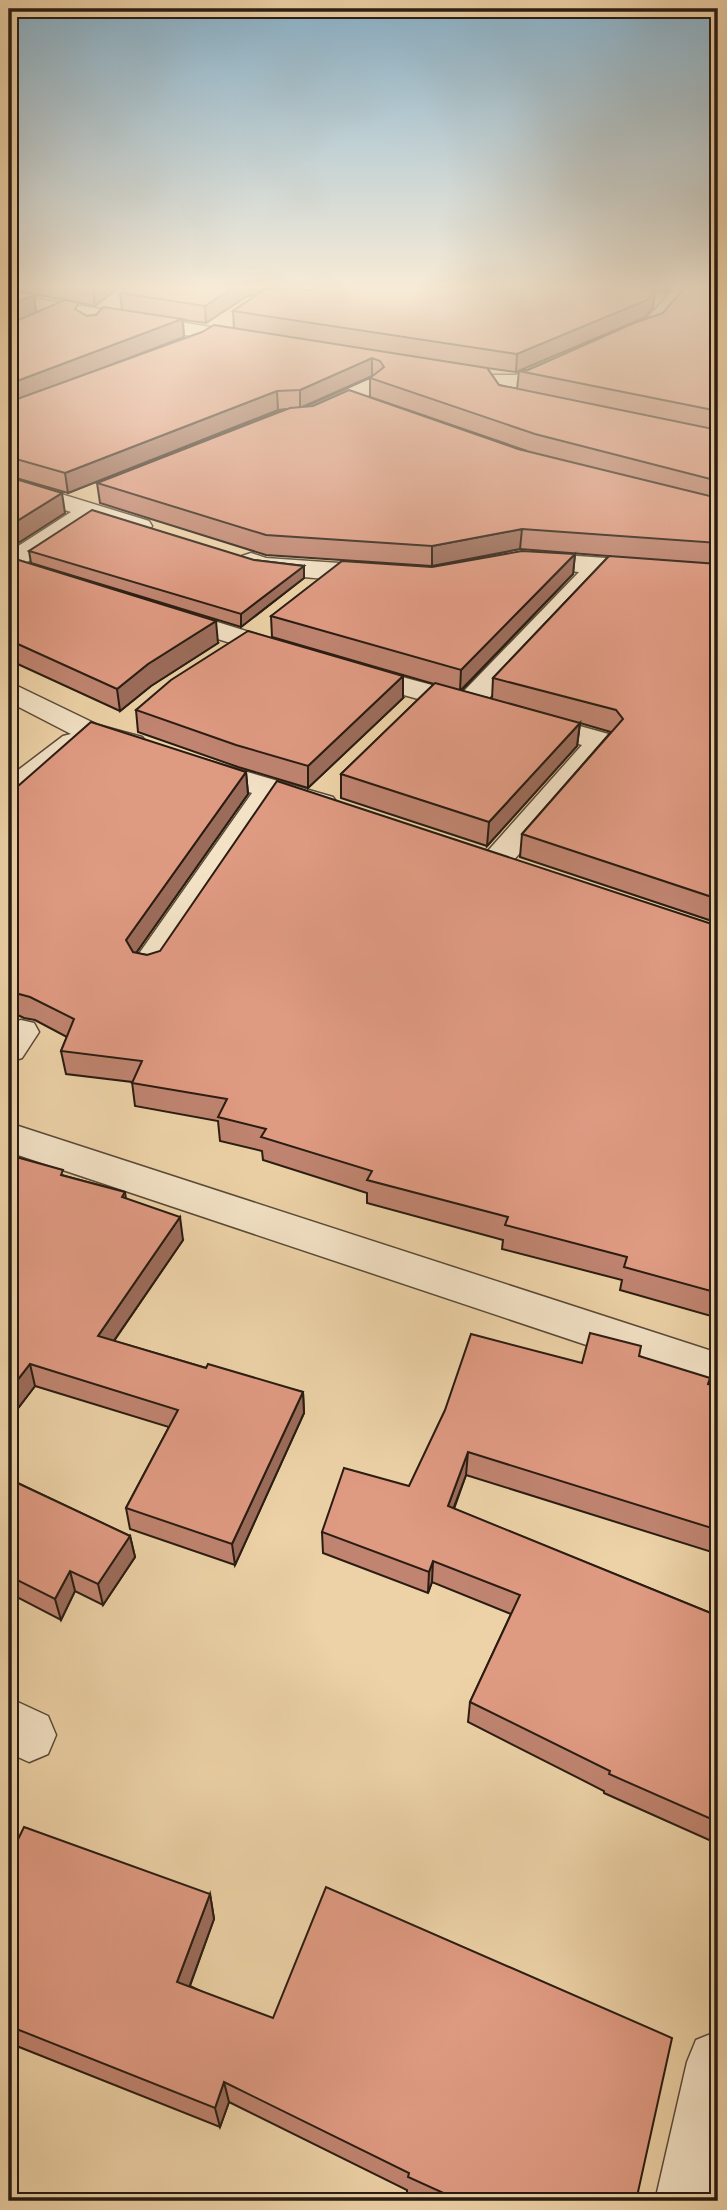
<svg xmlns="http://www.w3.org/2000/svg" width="727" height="2210" font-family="'IM FELL DW Pica',serif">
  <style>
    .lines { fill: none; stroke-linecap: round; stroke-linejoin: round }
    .street-casing { stroke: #5a4a37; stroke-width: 3 }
    .street { fill: #f3e2c6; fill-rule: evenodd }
    .wall { fill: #c08470; stroke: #291c12; stroke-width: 2; fill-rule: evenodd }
    .shaded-wall { fill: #9c6c5b; stroke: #291c12; stroke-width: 2 }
    .building { fill: #df9a82; stroke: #291c12; stroke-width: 2 }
  </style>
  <rect width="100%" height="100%" fill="#edd2a7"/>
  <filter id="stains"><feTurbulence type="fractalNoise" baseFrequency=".00286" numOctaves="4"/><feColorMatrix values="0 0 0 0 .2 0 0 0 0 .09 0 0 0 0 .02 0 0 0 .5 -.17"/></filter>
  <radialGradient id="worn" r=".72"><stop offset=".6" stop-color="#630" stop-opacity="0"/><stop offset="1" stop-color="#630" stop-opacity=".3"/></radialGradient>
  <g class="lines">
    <defs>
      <g id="street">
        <path d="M675,287h19l-34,41 -42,14 -7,-2 -3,-4 3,-4 35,-12z"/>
        <path d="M9,291l35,9 209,34 7,2 3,4 -3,4 -7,2 -209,-34 -35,-9z"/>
        <path d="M567,354l7,2 3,4 -3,4 -48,22c-12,3 -26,0 -38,-3l-3,-4 3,-4h28z"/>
        <path d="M402,358l7,2 3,4 -3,4 -53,36 -47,19 -8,-2 -3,-5 3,-5 39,-17 55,-34z"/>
        <path d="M9,478l140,43 3,5 -3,5 -9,2 -47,-14 -75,49 -9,3v-19l62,-40 -62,-20z"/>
        <path d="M521,552l197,14v16l-112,-8 -119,126 125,35 5,6 -111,128 -12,3 -12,-3 -4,-7 104,-117 -239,-67 -4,-6 4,-6 10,-2 109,29 117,-121 -67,-7 -4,-5 4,-5z"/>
        <path d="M251,553l15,5 117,8 9,3 4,5 -4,5 -9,3c-25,-2 -133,-4 -145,-21l4,-5z"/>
        <path d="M169,607l129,40 4,6 -4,6 -10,2 -128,-40 -4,-6 4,-6z"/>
        <path d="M9,682l89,43 44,12 5,6 -5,6 -10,3 -46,-12 2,2 -5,6 -63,51 -11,2v-24l54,-41 8,-2 -62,-32z"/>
        <path d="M199,758l134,39 5,7 -5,7 -11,2 -44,-12 -117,172 -12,3 -12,-3 -6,-8 121,-172 -64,-20 -4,-6 4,-6z"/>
        <path d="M21,1020l13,3 5,9 -17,26 -13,4v-39z"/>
        <path d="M9,1123l709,230v36l-709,-237z"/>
        <path d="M9,1698l39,18 8,19 -8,19 -19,8 -20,-9z"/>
        <path d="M718,2031v170h-63l32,-139 9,-22z"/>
      </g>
    </defs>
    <use href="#street" class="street-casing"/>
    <use href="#street" class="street"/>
  </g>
  <g class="wall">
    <path d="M9,287h110l-24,19 -86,-17 25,6 2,18 44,-1 7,4 35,-6 -2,-17 6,-6h175l-2,3h12l2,-3h359l-6,6 -11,-2 -2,17 -9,10 -124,52h8l135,-57 55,-26v636l-198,-66 2,-23 89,-102 -31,-9 -3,23 -90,100 -146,-48v-24l93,-90 -162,-47 -1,-21 161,-49 143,-13 -2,20 -112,117 31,8 1,-21 116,-122 -89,-7 -88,17 -166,-11 -166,-52 -3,-20 189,-74 -8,1 -210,83 -59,-17zM258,294l-25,17 1,17 -118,35 68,-26 -1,-17 23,3 41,-27zM487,368l29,4 3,-1 -2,18 -18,-4zM372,377l-2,1v19l157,54 -223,-44z"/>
    <path d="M29,551l225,9 50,6v12l-63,49 -210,-64z"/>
    <path d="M9,557l209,86 -67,43 -31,25 -111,-51z"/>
    <path d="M403,698l-95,90 -70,-21 -100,-35 -2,-22z"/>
    <path d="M246,772l2,22 -112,159 11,2 571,-29v392l-98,-28 2,-10 -120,-31 1,-9 -136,-37v-10l-104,-33 -1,-9 -42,-10 -2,-20 -83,-15 -3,-24 -66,-8 -5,-23 6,-14 -32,-17 -11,-2 -15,-7v-217z"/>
    <path d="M9,1155l56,21 60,16 1,7 57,41 -69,101 92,27 97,24 1,21 -69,152 -105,-36 -4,-21 43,-81 -134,-41 -26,34z"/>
    <path d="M639,1356l69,28 10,3v167l-252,-79 -12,34 264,107v228l-114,-51v-2l-136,-69 2,-20 41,-88 -79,-32 -4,11 -105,-40 -1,-21 87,-46 173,-123z"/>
    <path d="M9,1479l121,57 5,21 -32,48 -28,-14 -14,29 -52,-27z"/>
    <path d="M9,1858l201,36 4,25 -24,67 446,215h-214l-15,-7v-4l-178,-88 -9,25 -211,-84z"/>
  </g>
  <g class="shaded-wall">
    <path d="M95,287h24l-24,19 -2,-17z"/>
    <path d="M234,287h35v5l-22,4 -41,27 -1,-17z"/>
    <path d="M667,287h5l-6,6z"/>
    <path d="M655,290l-2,18 -9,10 -128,54 1,-18z"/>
    <path d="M34,295l2,18 -27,12v-19z"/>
    <path d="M182,319l2,18 -175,67v-20z"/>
    <path d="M372,358v18l-72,32v-18z"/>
    <path d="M277,391l1,19 -210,83 -3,-20z"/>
    <path d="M62,493l3,20 -56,36v-23z"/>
    <path d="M522,529l-2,20 -88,17v-20z"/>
    <path d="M575,554l-2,20 -113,117 1,-21z"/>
    <path d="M304,566v12l-63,49v-13z"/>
    <path d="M216,621l2,22 -67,43 -31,25 -3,-22 31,-25z"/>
    <path d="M403,676v22l-95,90v-22z"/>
    <path d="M580,723l-3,23 -90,100 2,-24z"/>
    <path d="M246,772l2,22 -119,169 -3,-23z"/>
    <path d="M180,1217l3,23 -81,118 -4,-22z"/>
    <path d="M30,1364l5,22 -26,34v-29z"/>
    <path d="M303,1392l1,21 -69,152 -3,-21z"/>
    <path d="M468,1452l-2,23 -20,53 2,-22z"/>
    <path d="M130,1536l5,21 -32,48 -5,-21z"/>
    <path d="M433,1561l-1,21 -4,11 1,-21z"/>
    <path d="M70,1571l5,20 -14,29 -6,-21z"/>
    <path d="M210,1894l4,25 -31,85 -6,-22z"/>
    <path d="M224,2082l5,20 -9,25 -5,-19z"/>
  </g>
  <g class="building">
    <path d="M126,287h108l-29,19 -85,-13z"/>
    <path d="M313,287h326l16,3 -8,10 -130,54 -284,-43 32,-22 46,1z"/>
    <path d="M685,287h33v124l-199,-40 9,-1 106,-47 29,-10z"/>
    <path d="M9,288l25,7 -25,11z"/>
    <path d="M65,300l14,3 -4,6 12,7 9,-1 7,-8 79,12 -173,65v-60z"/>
    <path d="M214,325l273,43 12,17 219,45v51l-183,-47 -165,-56 14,-11 -4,-6 -8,-3 -72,32 -23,1 -212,82 -56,-16v-55l193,-70z"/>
    <path d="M349,390l169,59 200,49v45l-196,-14 -90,17 -166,-11 -169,-52 193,-75 23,-2z"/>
    <path d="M9,477l53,16 -53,33z"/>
    <path d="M92,510l162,50 50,6 -63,48 -212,-63z"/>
    <path d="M522,551l53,3 -114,116 -190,-54 71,-55 90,6z"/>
    <path d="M609,556l109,8v335l-196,-65 101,-115 -7,-9 -123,-32z"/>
    <path d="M9,557l207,64 -68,43 -31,25 -108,-49z"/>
    <path d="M248,631l155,45 -95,90 -72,-21 -100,-35 35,-30z"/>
    <path d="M435,683l145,40 -91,99 -148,-48z"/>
    <path d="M91,722l155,50 -120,168 7,12 14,3 13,-4 117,-170 441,145v367l-94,-26 3,-10 -122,-32 3,-8 -141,-37 5,-9 -111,-34 5,-8 -48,-12 9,-18 -95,-16 10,-22 -81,-10 13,-32 -44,-22 -11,-3 -10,-4v-196z"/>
    <path d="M9,1155l54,15 -2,5 64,17 -3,5 58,20 -82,119 108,32 2,-4 95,28 -71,152 -106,-36 52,-98 -148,-46 -21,27z"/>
    <path d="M590,1333l51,13 -2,10 71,22 -2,6 10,3v143l-250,-78 -20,54 270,110v206l-109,-48 1,-3 -140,-69 50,-107 -87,-34 -4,11 -107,-40 22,-64 65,18 36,-76 26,-76 111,29z"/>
    <path d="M9,1479l121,57 -32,48 -28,-13 -15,28 -46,-23z"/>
    <path d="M24,1827l186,67 -33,88 96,36 53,-131 346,151 -36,163h-175l-53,-24 1,-4 -185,-91 -9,26 -206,-82v-168z"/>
  </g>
  <linearGradient id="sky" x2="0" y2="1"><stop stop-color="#89b5d0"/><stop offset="0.48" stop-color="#f7ebd7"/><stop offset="1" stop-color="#f7ebd7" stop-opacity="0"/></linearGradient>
  <rect width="727" height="597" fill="url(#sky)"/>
  <rect width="727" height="2210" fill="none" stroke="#edd2a7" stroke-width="35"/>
  <rect x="10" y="10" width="706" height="2189" fill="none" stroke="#291c12" stroke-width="3.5"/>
  <rect x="18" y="18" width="692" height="2175" fill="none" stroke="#291c12" stroke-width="2"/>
  <rect width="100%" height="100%" filter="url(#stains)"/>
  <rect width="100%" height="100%" fill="url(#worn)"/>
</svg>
